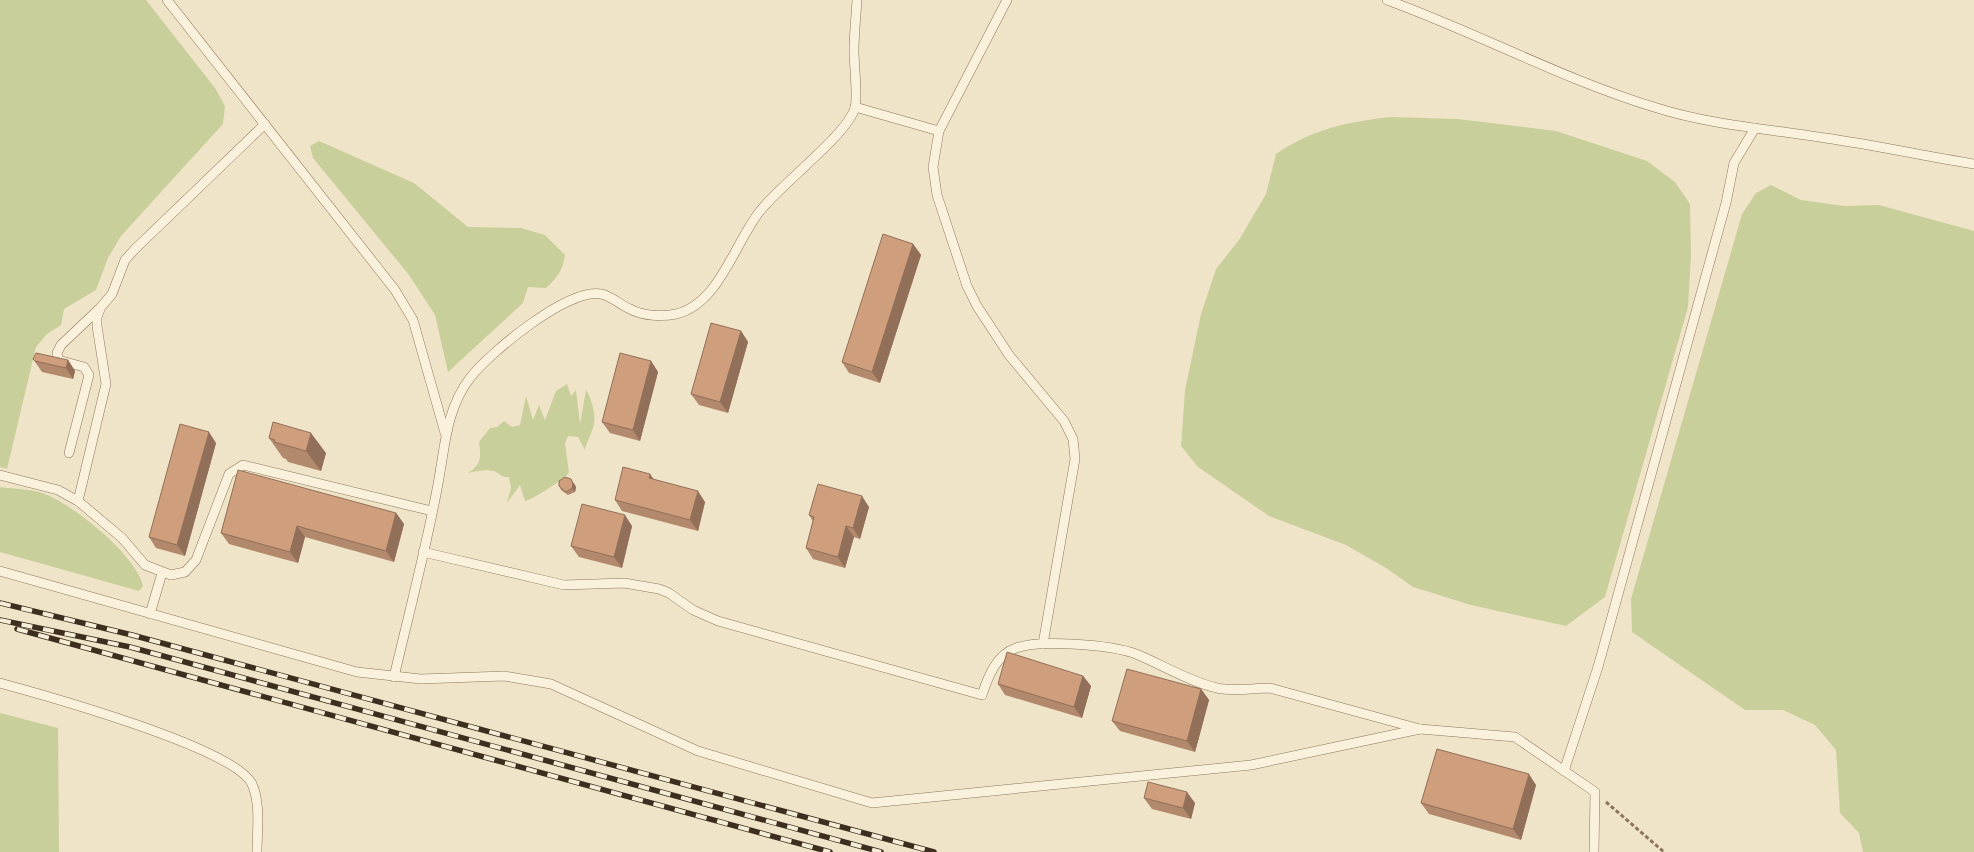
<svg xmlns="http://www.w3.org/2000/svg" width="1974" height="852" font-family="Georgia,serif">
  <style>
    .green { fill: #c9cf9b }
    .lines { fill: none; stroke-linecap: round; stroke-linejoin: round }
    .service-casing { stroke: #8d765c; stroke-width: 10 }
    .path { stroke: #8d765c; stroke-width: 3; stroke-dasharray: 4 2.5; stroke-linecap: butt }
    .service { stroke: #faf1dc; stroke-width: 9 }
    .rail-casing { stroke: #3d2e20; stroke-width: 5.5 }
    .rail { stroke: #f7eed8; stroke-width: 4; stroke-dasharray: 11; stroke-linecap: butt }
    .wall { fill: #b2896c }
    .shaded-wall { fill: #916f58 }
    .building { fill: #cf9f7d; stroke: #916f58 }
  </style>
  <rect width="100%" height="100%" fill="#f0e4c8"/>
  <g class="green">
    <path d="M0,0h146l69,88 10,18 -2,18 -102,112 -13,22 -12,32 -32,19 -3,16 -14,9 -11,13 -29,122 -7,-2z"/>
    <path d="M1390,117l68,2 98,12 91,30 28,21 15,22 1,52 -3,51 -83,290 -39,29 -95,-21 -58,-18 -27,-19 -40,-23 -77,-29 -71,-49 -17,-21 4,-56 16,-76 15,-45 23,-29 27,-46 10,-40c36,-25 71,-32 114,-37z"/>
    <path d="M319,141l95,42 54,44 53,1 24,7 20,20c-2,15 -8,23 -19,33l-18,-1 -5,16 -75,69 -13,-57 -26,-40 -96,-117 -3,-12z"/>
    <path d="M1771,185l30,15 43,6 35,-1 95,26v621h-111l-4,-19 -19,-20 -4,-63 -21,-25 -32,-15h-38l-113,-78 -1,-33 111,-385 14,-21z"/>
    <path d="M567,384l4,12 5,-6 4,34 6,-34c5,7 10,24 8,34 -1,7 -7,16 -9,26l-7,-13 -10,-1 -3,7 4,30c-5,6 -37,27 -44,28l-5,-16 -13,18 4,-15 -2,-11c-7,1 -9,-3 -15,-6 -9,-2 -17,0 -26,2 14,-9 13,-16 11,-31l11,-14 7,-1 7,-6 8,6 8,-2 6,-29 7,24 6,-15 6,15 11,-29z"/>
    <path d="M0,487c14,2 32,2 45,7 29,11 92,62 98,92l-4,5 -139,-39z"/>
    <path d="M0,713l58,15 1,124h-59z"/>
  </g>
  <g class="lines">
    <defs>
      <g id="service">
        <path d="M167,0l228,290 18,30 32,113"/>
        <path d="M1387,0c91,33 177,80 270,108 54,17 112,21 168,30 50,7 99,18 149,26"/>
        <path d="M855,107l84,24 68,-131"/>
        <path d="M939,131l-6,36 4,28 30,91 10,20 32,49 55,66 9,18 2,20 -32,185"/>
        <path d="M69,453l20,-78 -5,-8 -26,-7 -1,-7 4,-8 38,-36"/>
        <path d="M0,475l58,15 20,11 44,37 23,27 26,10 14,-3 11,-12 33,-86 14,-9 189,46"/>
        <path d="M78,501l28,-117 -9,-58v-9l4,-10 11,-13 13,-34 10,-11 130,-125"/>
        <path d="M423,552l141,33 60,-2 35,6 10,4 24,17 25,11 264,74c6,-18 14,-40 34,-47 24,-9 96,-3 120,6 27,11 54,28 81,34 17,4 35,0 53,0l150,41 95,8 80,55 -1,60"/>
        <path d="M0,571l357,101 64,7 83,-3 47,8 147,67 174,52 379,-38 169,-36"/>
        <path d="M150,614l12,-41"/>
        <path d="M394,677c15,-64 32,-128 44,-193 7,-37 8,-75 32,-106 19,-25 99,-91 131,-84 11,2 19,11 29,15 13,7 32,8 46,5 43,-10 58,-70 84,-103 21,-27 86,-75 95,-103 3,-11 -1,-44 -1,-56 0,-18 2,-35 3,-52"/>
        <path d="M0,683c44,12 235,65 252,101 9,20 5,47 5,68"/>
        <path d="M1564,771l34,-104 128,-464 8,-40 21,-35"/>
      </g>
    </defs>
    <use href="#service" class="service-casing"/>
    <path class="path" d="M1606,802l58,50"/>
    <use href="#service" class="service"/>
    <defs>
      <g id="rail">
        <path d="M0,603l132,32 802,217"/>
        <path d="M0,620l130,27 751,205"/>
        <path d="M17,629l813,223"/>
      </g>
    </defs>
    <use href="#rail" class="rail-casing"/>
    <use href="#rail" class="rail"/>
  </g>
  <g class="wall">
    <path d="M913,244l8,11 -41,128 -31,-10 -7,-11z"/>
    <path d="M741,331l7,11 -20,71 -29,-8 -8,-11z"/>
    <path d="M33,359l35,1 7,11 -2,8 -31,-7z"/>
    <path d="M651,361l7,11 -18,69 -30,-8 -8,-11z"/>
    <path d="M269,438l57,15 -5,18 -33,-9 -2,-3 -3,-1z"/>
    <path d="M216,443l-31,113 -29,-8 -7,-11z"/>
    <path d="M654,480l51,22 -7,29 -76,-20 -7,-11z"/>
    <path d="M574,483l2,4 -1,5 -7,3 -7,-5 -2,-4z"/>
    <path d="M869,507l-9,32 -6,-2 -9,31 -32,-9 -7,-11 7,-27 -4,-6z"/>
    <path d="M396,513l8,11 -10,38 -89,-25 -7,26 -69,-19 -8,-11z"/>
    <path d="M632,526l-10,42 -43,-11 -8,-11z"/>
    <path d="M1083,676l8,10 -9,32 -77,-23 -7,-11z"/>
    <path d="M1201,689l8,11 -14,52 -75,-21 -8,-10z"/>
    <path d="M1536,785l-15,55 -92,-26 -8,-11z"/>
    <path d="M1144,798l51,5 -4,16 -39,-10z"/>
  </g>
  <g class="shaded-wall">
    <path d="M913,244l8,11 -41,128 -8,-11z"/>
    <path d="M741,331l7,11 -20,71 -8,-11z"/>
    <path d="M68,360l7,11 -2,8 -7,-11z"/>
    <path d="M651,361l7,11 -18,69 -7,-11z"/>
    <path d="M209,432l7,11 -31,113 -8,-11z"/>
    <path d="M311,433l15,20 -5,18 -15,-20z"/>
    <path d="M650,474l8,11 -9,-7z"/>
    <path d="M571,479l5,8 -1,5 -3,-4z"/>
    <path d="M698,491l7,11 -7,29 -8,-11z"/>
    <path d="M862,496l7,11 -9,32 -7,-11z"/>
    <path d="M396,513l8,11 -10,38 -8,-11z"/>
    <path d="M625,515l7,11 -10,42 -8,-11z"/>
    <path d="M297,526l8,11 -7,26 -8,-11z"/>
    <path d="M846,526l8,11 -9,31 -7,-11z"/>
    <path d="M1083,676l8,10 -9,32 -8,-11z"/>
    <path d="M1201,689l8,11 -14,52 -8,-11z"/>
    <path d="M1529,774l7,11 -15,55 -8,-11z"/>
    <path d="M1187,792l8,11 -4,16 -8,-11z"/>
  </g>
  <g class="building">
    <path d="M883,234l30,10 -41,128 -30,-10z"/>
    <path d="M711,323l30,8 -21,71 -29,-8z"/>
    <path d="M36,353l32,7 -2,8 -31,-7 -2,-2z"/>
    <path d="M620,353l31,8 -18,69 -31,-8z"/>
    <path d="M273,422l38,11 -5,18 -32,-9 1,-2 -6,-2z"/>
    <path d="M180,424l29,8 -32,113 -28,-8z"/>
    <path d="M623,467l27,7 -1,4 49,13 -8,29 -75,-20z"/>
    <path d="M238,470l158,43 -10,38 -89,-25 -7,26 -69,-19z"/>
    <path d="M565,477l6,2 2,5 -1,4 -6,4 -7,-6v-5z"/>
    <path d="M818,484l44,12 -9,32 -7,-2 -8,31 -32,-9 8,-31 -5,-2z"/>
    <path d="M582,504l43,11 -11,42 -43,-11z"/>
    <path d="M1007,652l76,24 -9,31 -76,-23z"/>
    <path d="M1127,669l74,20 -14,52 -75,-20z"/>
    <path d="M1437,749l92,25 -16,55 -92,-26z"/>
    <path d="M1148,782l39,10 -4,16 -39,-10z"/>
  </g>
</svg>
